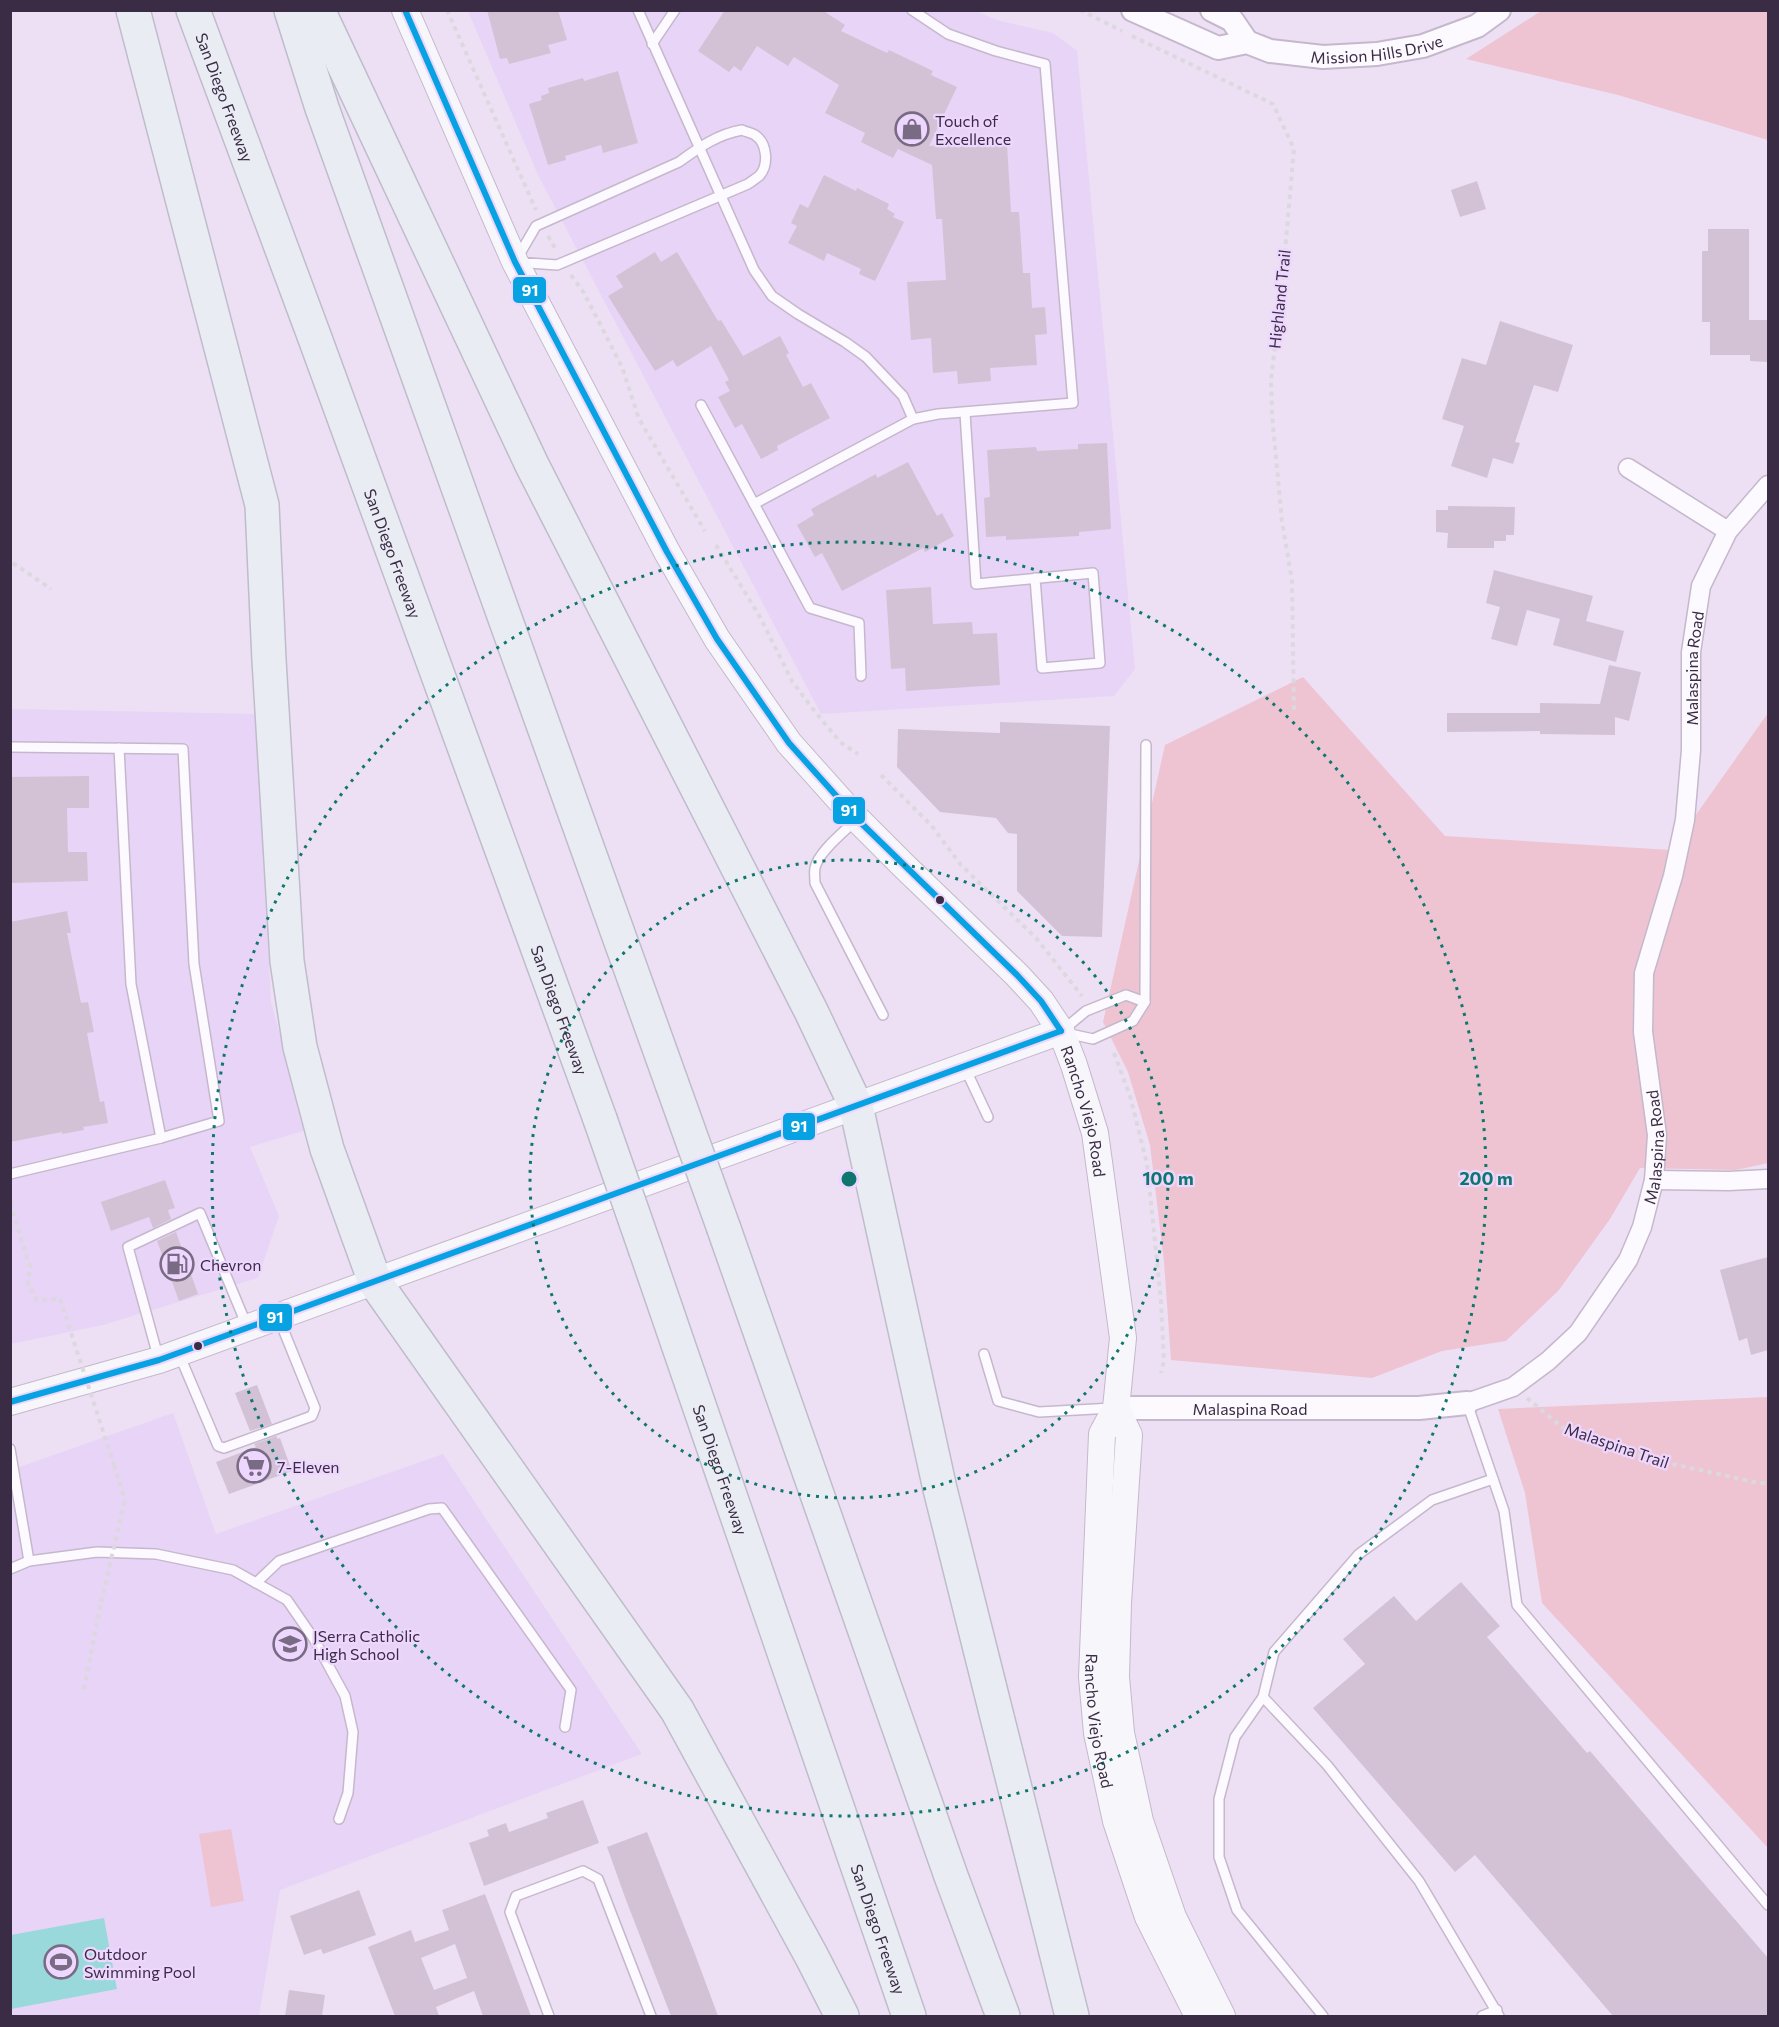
<svg xmlns="http://www.w3.org/2000/svg" width="1779" height="2027" font-family="Commissioner,sans-serif">
  <style>
    .built { fill: #e8d4f6 }
    .green { fill: #eec4d2 }
    .water { fill: #99d9db }
    .building { fill: #d3c2d5; fill-rule: evenodd }
    .lines { fill: none; stroke-linecap: round; stroke-linejoin: round }
    .service-casing { stroke: #c5b8cd; stroke-width: 12 }
    .minor-casing { stroke: #c5b8cd; stroke-width: 21 }
    .tertiary-casing { stroke: #c5b8cd; stroke-width: 26 }
    .secondary-casing { stroke: #c5b8cd; stroke-width: 28 }
    .motorway-casing { stroke: #bfbccb; stroke-width: 36 }
    .path { stroke: #dbd8de; stroke-width: 4; stroke-dasharray: 4.5 4.5; stroke-linecap: butt }
    .service { stroke: #fcfafe; stroke-width: 9 }
    .minor { stroke: #fcfafe; stroke-width: 18 }
    .tertiary { stroke: #fcfafe; stroke-width: 22 }
    .secondary { stroke: #f7f6fa; stroke-width: 26 }
    .motorway { stroke: #eaecf3; stroke-width: 33 }
    .motorway-bridge-casing { stroke: #bfbccb; stroke-width: 36; stroke-linecap: butt }
    .path-bridge { stroke: #dbd8de; stroke-width: 4; stroke-dasharray: 4.5 4.5; stroke-linecap: butt }
    .motorway-bridge { stroke: #eaecf3; stroke-width: 33 }
    .bus-1-casing { stroke: #eed7fe; stroke-width: 10 }
    .bus-1 { stroke: #06a2e1; stroke-width: 6 }
    .ring { fill: none; stroke: #0f766e; stroke-width: 3; stroke-dasharray: 3 6 }
    .bus-dot { fill: #3b2c46; stroke: #eed7fe; stroke-width: 2 }
    .labels { text-anchor: middle; dominant-baseline: central; stroke-width: 4.5; stroke-linejoin: round; paint-order: stroke }
    .street-label { font-size: 16px; fill: #3b2c46; stroke: #eed7fe }
    .poi-label { font-size: 16px; fill: #3b2c46; stroke: #eed7fe; text-anchor: start }
    .centre { fill: #0f766e; stroke: #eed7fe; stroke-width: 3 }
    .ring-label { font-size: 18px; text-anchor: middle; font-weight: bold; fill: #0f766e; stroke: #eed7fe; stroke-width: 4.5; stroke-linejoin: round; paint-order: stroke }
    .line-badge { stroke: #eed7fe; stroke-width: 2 }
    .badge-label { font-size: 16px; text-anchor: middle; font-weight: bold; fill: #fff }
  </style>
  <rect width="100%" height="100%" fill="#ede0f5"/>
  <g class="built">
    <path d="M468,11h507l22,9 56,13 24,18 58,618 -21,27 -293,18 -283,-539z"/>
    <path d="M11,709l245,5 15,288 35,128 -56,17 29,69 -21,62 -155,47 -92,19z"/>
    <path d="M173,1413l43,121 227,-80 199,300 -362,136 -21,126h-248v-546z"/>
  </g>
  <g class="green">
    <path d="M1541,11h227v129l-150,-45 -152,-36z"/>
    <path d="M1303,677l142,159 226,14 97,-137v450l-32,7 -96,-2 -30,51 -51,71 -53,51 -64,10 -70,27 -201,-18 -7,-98 -14,-117 -22,-73 -25,-50 62,-277z"/>
    <path d="M1768,1397v451l-226,-245 -17,-110 -27,-84z"/>
    <path d="M231,1829l13,72 -33,6 -12,-73z"/>
  </g>
  <path class="water" d="M104,1918l13,71 -106,20v-74z"/>
  <g class="building">
    <path d="M487,10h71l9,30 -19,5 3,8 -42,11 -2,-6 -7,1z"/>
    <path d="M725,10h97l23,15 -4,6 46,22 2,-3 44,21 -2,4 26,12 -28,59 53,-3 1,3 24,-2 4,68h8l4,61h7l2,35 13,-1 2,27 -12,1 2,30 -47,3 1,13 -33,3 -1,-13 -24,2 -2,-35 -20,2 -4,-58 39,-2 -4,-61h-6l-4,-54 -34,-16 -5,9 -32,-16 4,-9 -40,-20 14,-28 -45,-28 -6,9 -31,-20 -16,25 -7,-5 -5,6 -31,-21z"/>
    <path d="M618,71l20,72 -35,10 -2,-8 -36,11 1,4 -18,5 -19,-61 13,-4 -1,-4 8,-3 -1,-5 35,-10 1,3z"/>
    <path d="M824,175l32,16 1,-3 32,16 -2,5 8,5 -2,3 11,5 -29,59 -16,-7 2,-5 -34,-16 -3,8 -36,-18 9,-17 -6,-3 9,-19 8,4z"/>
    <path d="M1477,181l9,28 -26,8 -9,-27z"/>
    <path d="M1708,229h41v91h19v42l-18,-1v-6h-40v-33h-8v-71h6z"/>
    <path d="M655,252l6,10 16,-10 41,69 3,-1 22,36 37,-20 9,17 -3,2 17,32 8,-4 19,35 -53,28 1,4 -17,9 -19,-35 -7,4 -17,-31 12,-6 -5,-9 4,-2 -18,-34 -34,21 -4,-7 -18,11 -47,-75 15,-9 -7,-11z"/>
    <path d="M1500,321l73,24 -15,47 -24,-7 -19,57 5,1 -7,21 -20,-6 -6,20 -36,-12 13,-40 -22,-7 20,-61 24,7z"/>
    <path d="M1107,443l4,86 -32,3v4l-73,4v-4l-20,1 -2,-39 6,-1 -3,-47 49,-3 1,4 41,-2v-5z"/>
    <path d="M908,462l29,54 5,-3 12,23 -29,16 -2,-4 -81,43 -20,-38 -7,4 -18,-32 17,-10 -3,-6 65,-35 1,4z"/>
    <path d="M1448,506l67,1 -1,28h-8v6h-12v7h-47l1,-15 -12,-1v-22h12z"/>
    <path d="M1494,570l99,26 -7,25 38,10 -8,31 -63,-17 7,-26 -33,-9 -10,36 -26,-7 9,-32 -14,-4z"/>
    <path d="M931,587l2,37 39,-2 1,12 24,-1 3,52 -94,6 -1,-23 -14,1 -5,-79z"/>
    <path d="M1609,665l32,7 -12,49 -14,-4v18l-75,-1v-3l-93,1v-19h93v-10l60,1z"/>
    <path d="M1000,722l110,4 -8,211 -40,-1 -45,-45v-57l-9,-1 -12,-15 -56,-6 -43,-45 1,-38 102,4z"/>
    <path d="M89,776v32h-22l1,44h19l1,29 -78,2v-106z"/>
    <path d="M67,911l4,22h-4l14,70 7,-1 6,30 -7,1 13,69 4,-1 4,22 -25,4 1,3 -22,4v-2l-52,10v-220z"/>
    <path d="M165,1180l10,28 -7,2 3,9 -18,9 -4,-11 -38,14 -10,-29z"/>
    <path d="M176,1232l22,62 -19,7 -22,-60z"/>
    <path d="M1768,1257v93l-17,5 -4,-17 -8,3 -19,-71z"/>
    <path d="M257,1385l15,39 -22,7 -15,-38z"/>
    <path d="M276,1436l2,3 2,-1 12,33 -63,23 -13,-32 40,-15 -2,-3z"/>
    <path d="M1461,1582l39,44 -13,11 100,116 3,-2 178,207v58h-155l-138,-161 -20,17 -142,-164 52,-44 -22,-25 51,-43 22,25z"/>
    <path d="M583,1800l16,43 -115,43 -15,-43 20,-7 -2,-6 19,-7 3,9 39,-14 -2,-5z"/>
    <path d="M647,1832l48,122 23,62h-47l-45,-116 -19,-53z"/>
    <path d="M359,1890l17,45 -53,19 -2,-5 -17,6 -14,-39z"/>
    <path d="M485,1894l46,122h-48l-9,-25 -38,16 3,9h-44l-27,-69 43,-17 4,12 34,-12 -7,-20zM455,1944l12,34 -33,12 -13,-32z"/>
    <path d="M289,1990l36,5 -3,21h-37z"/>
  </g>
  <g class="lines">
    <defs>
      <g id="service">
        <path d="M638,10l116,260 18,26 26,18 47,28 21,15 37,39 10,23"/>
        <path d="M652,44l23,-34"/>
        <path d="M742,130c4,2 10,3 13,5 12,8 14,29 5,40 -3,3 -8,6 -12,9l-191,81 -42,-3 21,-36 143,-64c19,-14 39,-28 63,-32z"/>
        <path d="M701,405l109,203 49,15 2,53"/>
        <path d="M965,413l11,171 117,-11 7,90 -58,5 -7,-90"/>
        <path d="M754,504l159,-85 25,-5 135,-11 -28,-339 -49,-13 -48,-17 -36,-24"/>
        <path d="M10,747l173,2 11,215 25,157 -58,17 -151,36"/>
        <path d="M119,748l12,236 30,154"/>
        <path d="M856,820c-12,12 -38,32 -41,48 -1,5 0,10 0,15l68,132"/>
        <path d="M1063,1030l23,-19 40,-16 19,7"/>
        <path d="M1066,1033l27,6 40,-18 12,-19 1,-257"/>
        <path d="M965,1068l23,49"/>
        <path d="M179,1354l39,92 6,2 88,-32 3,-8 -36,-89"/>
        <path d="M984,1354l14,47 41,11 74,-4"/>
        <path d="M159,1360l-31,-113 72,-34 47,113"/>
        <path d="M1467,1403l37,108 13,94 251,300"/>
        <path d="M10,1449l19,112"/>
        <path d="M1493,1479l-61,21 -73,54 -85,98 -11,45 64,68 92,116 80,135"/>
        <path d="M10,1569l19,-8 68,-9 59,2 77,16 54,30 27,39 31,57 8,36 -5,61 -9,26"/>
        <path d="M256,1583l23,-22 150,-52 13,-1 129,182 -6,37"/>
        <path d="M1263,1697l-28,40 -16,62v58l18,53 86,106"/>
        <path d="M549,2016l-39,-104 6,-16 67,-25 15,8 53,137"/>
        <path d="M1482,2016l15,-6"/>
      </g>
      <g id="minor">
        <path d="M1628,468l100,63"/>
        <path d="M1654,1180l75,1 39,-2"/>
        <path id="s1" d="M1467,1403l46,-16 35,-26 30,-28 50,-73 14,-33 12,-47 3,-45 -14,-103 1,-59 29,-97 12,-56 6,-70v-98l10,-66 27,-55 40,-46"/>
      </g>
      <g id="tertiary">
        <path id="s2" d="M1133,10l85,38 29,-6 23,9 53,6 54,-3 46,-8 54,-20 22,-16"/>
        <path d="M1212,10l20,10 15,22"/>
        <path id="s3" d="M1116,1408h303l48,-5"/>
      </g>
      <g id="secondary">
        <path id="s4" d="M405,10l110,252 152,290 50,87 72,104 68,76 46,46 114,110 24,26 20,30 13,34 21,68 28,205 -7,70 -14,26 -10,243 5,56 19,88 32,96 50,99"/>
        <path d="M10,1402l149,-42 902,-329"/>
        <path d="M1116,1408l13,27 -11,168 -2,74 5,56 19,88 33,96 49,99"/>
      </g>
      <g id="motorway">
        <path d="M133,10l129,495 7,155 18,301 13,86 27,102 48,133 302,428 135,247 30,59"/>
        <path id="s5" d="M193,10l123,331 284,778"/>
        <path d="M291,10l31,98 350,976"/>
        <path d="M318,10l214,455 279,546 45,95 84,383 132,527"/>
        <path d="M724,1229l227,647 52,140"/>
        <path id="s6" d="M646,1251l263,765"/>
      </g>
    </defs>
    <use href="#service" class="service-casing"/>
    <use href="#minor" class="minor-casing"/>
    <use href="#tertiary" class="tertiary-casing"/>
    <use href="#secondary" class="secondary-casing"/>
    <use href="#motorway" class="motorway-casing"/>
    <g class="path">
      <path d="M447,10l89,200"/>
      <path d="M1080,10l42,21"/>
      <path d="M1132,36l141,68 21,45 -12,136 -11,95 1,35 10,106 10,60 2,131"/>
      <path d="M548,236l8,14"/>
      <path d="M571,275l13,18 38,74 17,52 66,112"/>
      <path d="M716,545l44,72 32,64 17,23 31,38 18,12"/>
      <path d="M13,563l38,26"/>
      <path d="M881,775l50,50 30,40 75,73 46,58"/>
      <path d="M1114,1053l16,43 17,68 14,137 3,60 -3,12"/>
      <path d="M10,1203l20,64 -2,17 9,16 23,-1"/>
      <path d="M1527,1398l35,29 92,33 105,23h9"/>
      <path d="M114,1465l11,35"/>
      <path d="M84,1689l17,-87"/>
    </g>
    <use href="#service" class="service"/>
    <use href="#minor" class="minor"/>
    <use href="#tertiary" class="tertiary"/>
    <use href="#secondary" class="secondary"/>
    <use href="#motorway" class="motorway"/>
    <defs>
      <g id="motorway-bridge">
        <path d="M672,1084l52,145"/>
        <path d="M600,1119l46,132"/>
      </g>
    </defs>
    <use href="#motorway-bridge" class="motorway-bridge-casing"/>
    <g class="path-bridge">
      <path d="M60,1299l54,166"/>
      <path d="M101,1602l24,-102"/>
    </g>
    <use href="#motorway-bridge" class="motorway-bridge"/>
    <defs>
      <g id="bus-1">
        <path d="M405,10l110,252 152,290 50,87 72,104 68,76 160,156 24,26 20,30"/>
        <path d="M10,1402l149,-42 902,-329"/>
      </g>
    </defs>
    <use href="#bus-1" class="bus-1-casing"/>
    <use href="#bus-1" class="bus-1"/>
  </g>
  <g class="ring">
    <circle cx="849" cy="1179" r="319"/>
    <circle cx="849" cy="1179" r="637"/>
  </g>
  <defs>
    <symbol id="shop-ring" viewBox="-11 -11 22 22"><circle r="9.5" fill="#eed7fe" stroke="#796b83" stroke-width="1.5"/><path d="M-5-2.5h2.3a2.7 3.5 0 0 1 5.4 0H5L5.5 6h-11ZM-1.5-2.5h3a1.5 2.3 0 0 0-3 0Z" fill="#796b83"/></symbol>
    <symbol id="fuel-ring" viewBox="-11 -11 22 22"><circle r="9.5" fill="#eed7fe" stroke="#796b83" stroke-width="1.5"/><path d="M-5.5-6h7V0h2V4h1.3V-2.5L3-4.5l.8-.8L6-3V5H2.5V1h-1V6h-7ZM-4.2-4.7v3.2H.2V-4.7Z" fill="#796b83"/></symbol>
    <symbol id="supermarket-ring" viewBox="-11 -11 22 22"><circle r="9.5" fill="#eed7fe" stroke="#796b83" stroke-width="1.5"/><path d="M-6-5.5h2.5l.6 2H6L4.5 2H-2.5L-4.4-4H-6ZM-1.5 3.2a1.3 1.3 0 1 0 .1 0ZM3 3.2a1.3 1.3 0 1 0 .1 0Z" fill="#796b83"/></symbol>
    <symbol id="school-ring" viewBox="-11 -11 22 22"><circle r="9.5" fill="#eed7fe" stroke="#796b83" stroke-width="1.5"/><path d="M0-5L7-2L0 1L-7-2ZM-4 1L0 2.5L4 1V4Q0 6-4 4Z" fill="#796b83"/></symbol>
    <symbol id="stadium-ring" viewBox="-11 -11 22 22"><circle r="9.5" fill="#eed7fe" stroke="#796b83" stroke-width="1.5"/><path d="M0-5a6.5 5 0 1 0 0 10a6.5 5 0 1 0 0-10ZM-3.5-1.8h7v3.6h-7Z" fill="#796b83"/></symbol>
  </defs>
  <g fill-rule="evenodd">
    <use href="#shop-ring" x="893" y="110" width="38" height="38"/>
    <use href="#fuel-ring" x="158" y="1245" width="38" height="38"/>
    <use href="#supermarket-ring" x="235" y="1447" width="38" height="38"/>
    <use href="#school-ring" x="271" y="1625" width="38" height="38"/>
    <use href="#stadium-ring" x="42" y="1943" width="38" height="38"/>
  </g>
  <g class="bus-dot">
    <circle cx="940" cy="900" r="5"/>
    <circle cx="198" cy="1346" r="5"/>
  </g>
  <g class="labels">
    <g class="street-label">
      <text stroke="none"><textPath href="#s2" startOffset="255">Mission Hills Drive</textPath></text>
      <text stroke="none"><textPath href="#s5" startOffset="93">San Diego Freeway</textPath></text>
      <text transform="translate(1279 299) rotate(-84)">Highland Trail</text>
      <text stroke="none"><textPath href="#s5" startOffset="579">San Diego Freeway</textPath></text>
      <text stroke="none"><textPath href="#s1" startOffset="825">Malaspina Road</textPath></text>
      <text stroke="none"><textPath href="#s5" startOffset="1065">San Diego Freeway</textPath></text>
      <text stroke="none"><textPath href="#s4" startOffset="1310">Rancho Viejo Road</textPath></text>
      <text stroke="none"><textPath href="#s1" startOffset="339">Malaspina Road</textPath></text>
      <text stroke="none"><textPath href="#s3" startOffset="134">Malaspina Road</textPath></text>
      <text transform="translate(1617 1445) rotate(19)">Malaspina Trail</text>
      <text stroke="none"><textPath href="#s6" startOffset="231">San Diego Freeway</textPath></text>
      <text stroke="none"><textPath href="#s4" startOffset="1928">Rancho Viejo Road</textPath></text>
      <text stroke="none"><textPath href="#s6" startOffset="717">San Diego Freeway</textPath></text>
    </g>
    <g class="poi-label">
      <text x="935" y="120">Touch of<tspan x="935" dy="18">Excellence</tspan></text>
      <text x="200" y="1264">Chevron</text>
      <text x="277" y="1466">7-Eleven</text>
      <text x="313" y="1635">JSerra Catholic<tspan x="313" dy="18">High School</tspan></text>
      <text x="84" y="1953">Outdoor<tspan x="84" dy="18">Swimming Pool</tspan></text>
    </g>
  </g>
  <circle cx="849" cy="1179" r="9" class="centre"/>
  <g class="ring-label">
    <text x="1168" y="1185">100 m</text>
    <text x="1486" y="1185">200 m</text>
  </g>
  <g class="line-badge">
    <rect x="512" y="276" width="35" height="28" rx="6" fill="#06a2e1"/>
    <rect x="832" y="796" width="34" height="29" rx="6" fill="#06a2e1"/>
    <rect x="782" y="1112" width="34" height="29" rx="6" fill="#06a2e1"/>
    <rect x="258" y="1303" width="35" height="29" rx="6" fill="#06a2e1"/>
  </g>
  <g class="badge-label">
    <text x="530" y="296">91</text>
    <text x="849" y="816">91</text>
    <text x="799" y="1132">91</text>
    <text x="275" y="1323">91</text>
  </g>
  <rect width="1779" height="2027" fill="none" stroke="#3b2c46" stroke-width="24"/>
</svg>
